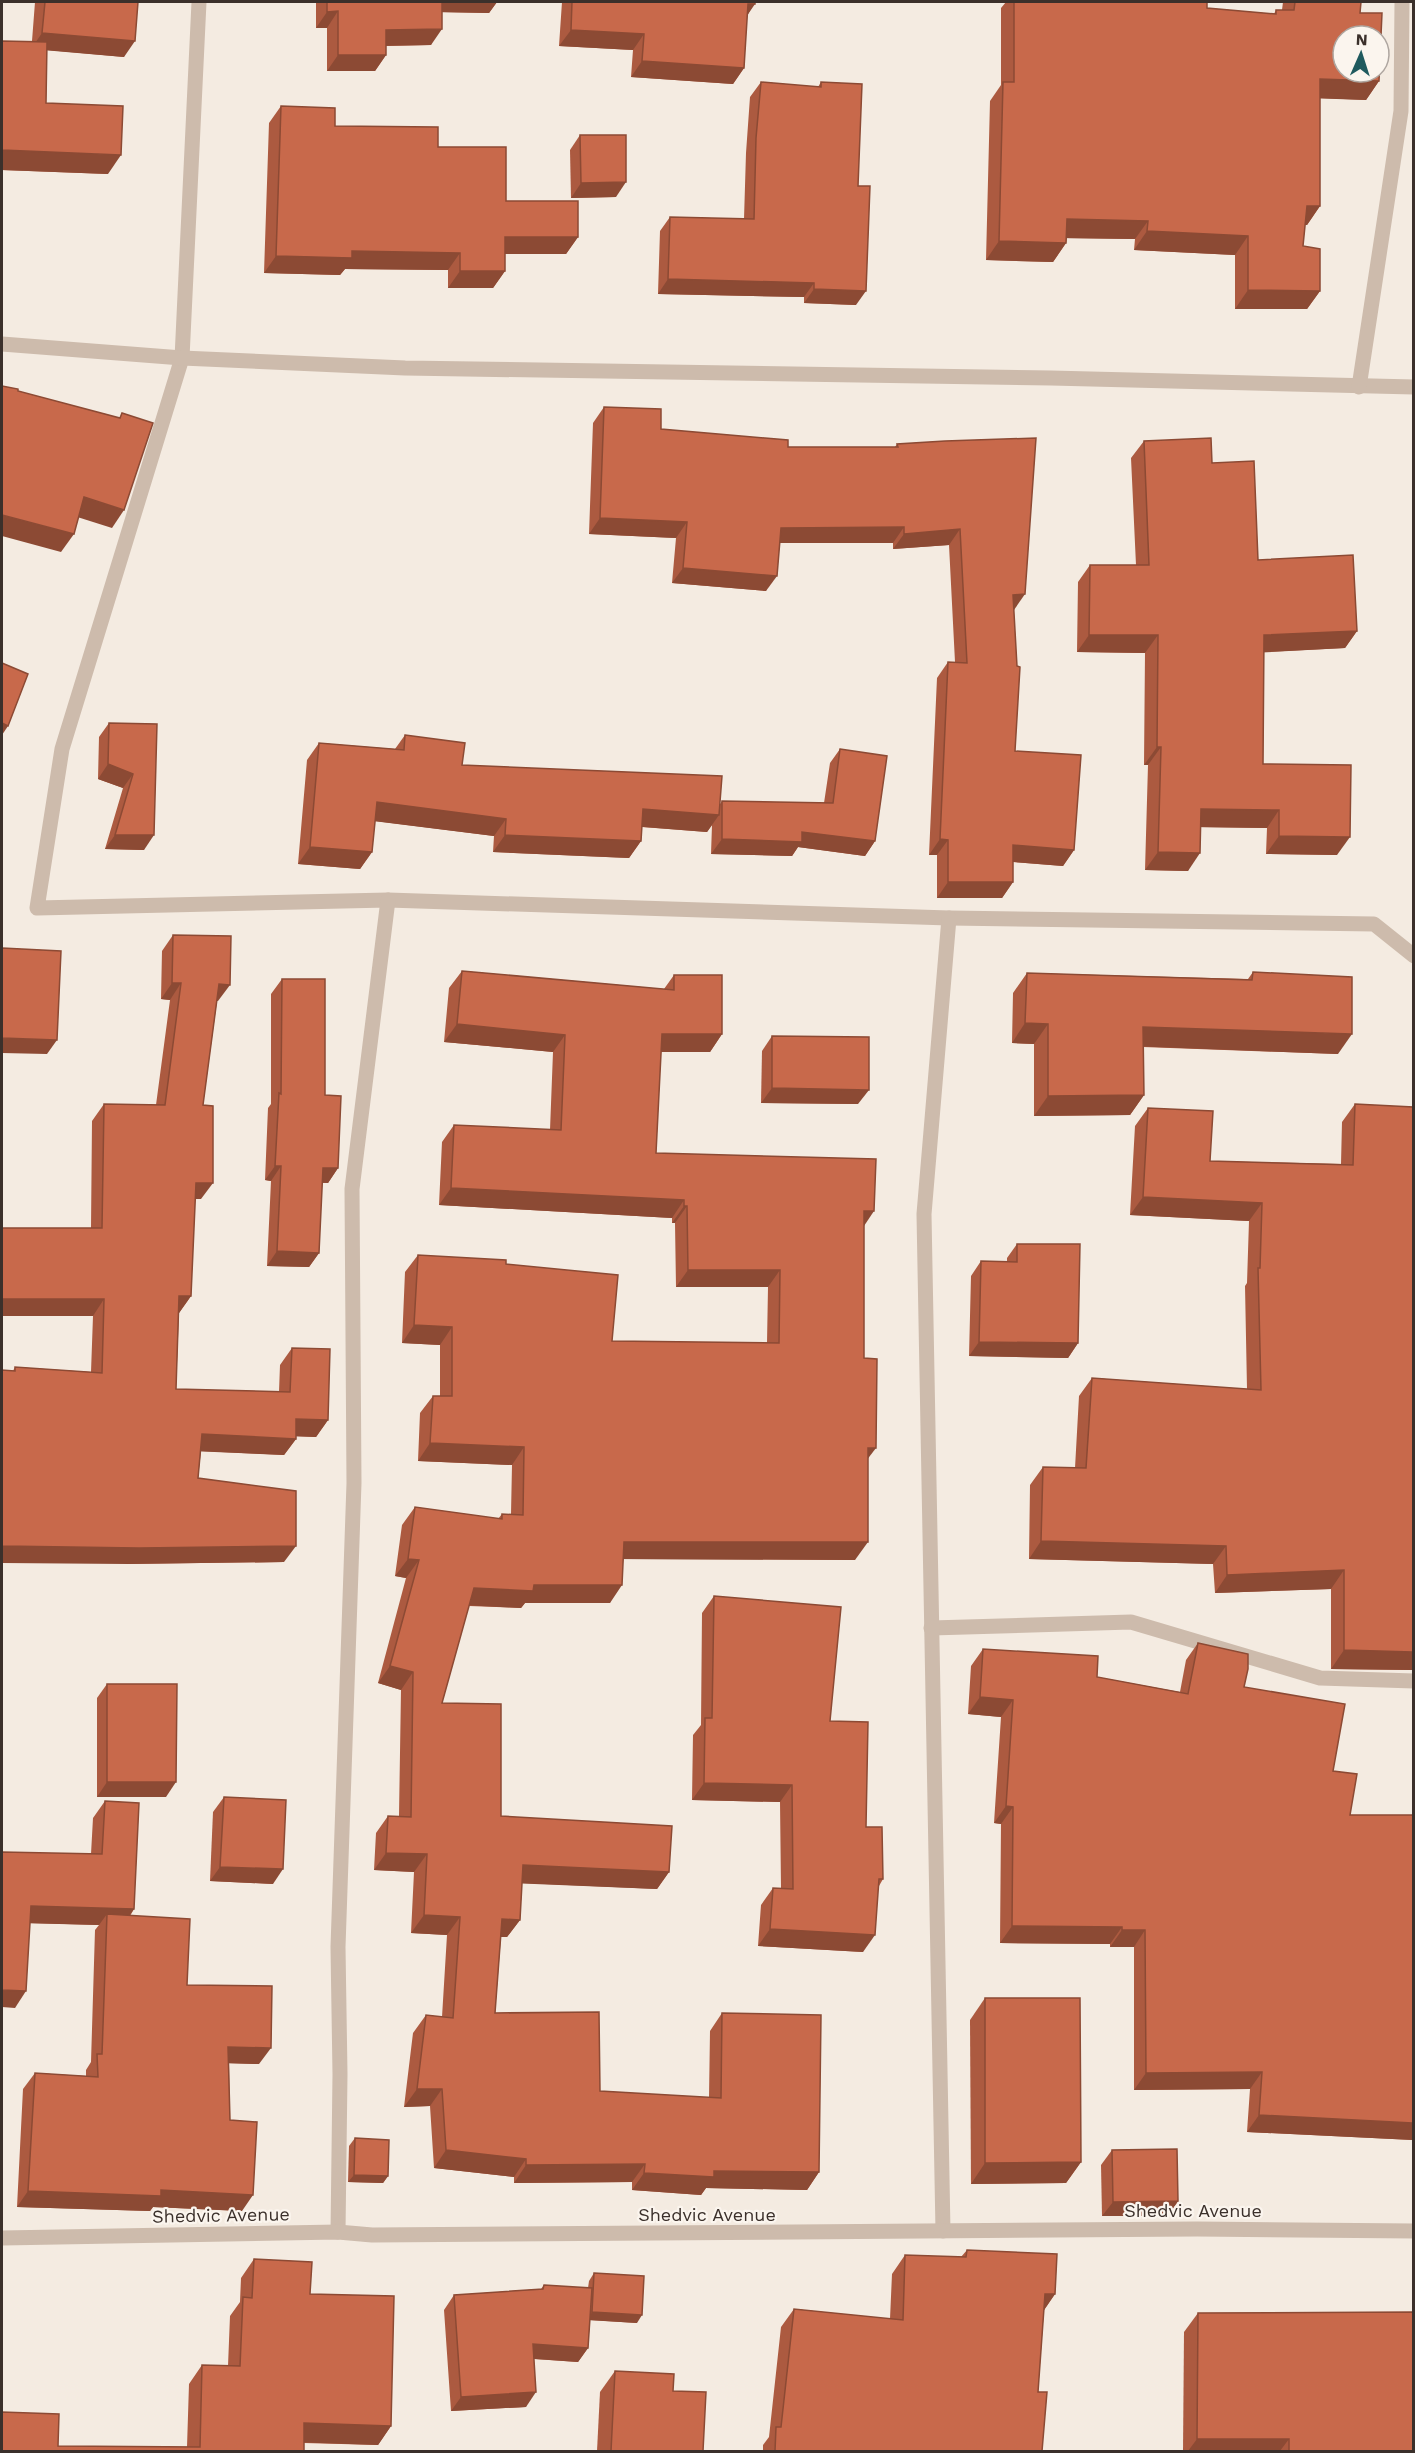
<svg xmlns="http://www.w3.org/2000/svg" width="1415" height="2453" font-family="'Work Sans',sans-serif">
  <style>
    .lines { fill: none; stroke-linecap: round; stroke-linejoin: round }
    .minor { stroke: #cdbbac; stroke-width: 15 }
    .wall { fill: #ac5a40 }
    .shaded-wall { fill: #8c4a34 }
    .building { fill: #c8694b; stroke: #8c4a34; stroke-width: 1.5; fill-rule: evenodd }
    .labels { text-anchor: middle; dominant-baseline: central; stroke-width: 4.5; stroke-linejoin: round; paint-order: stroke }
    .street-label { font-size: 18px; fill: #3b302b; stroke: #fbf5ee }
  </style>
  <rect width="100%" height="100%" fill="#f4ebe1"/>
  <g class="lines">
    <g class="minor">
      <path d="M199,2l-17,356 -120,391 -25,159 351,-8 561,18 425,6 40,32"/>
      <path d="M2,344l180,14 223,10 646,10 363,9"/>
      <path d="M1359,387l42,-276 1,-109"/>
      <path d="M931,1628l200,-6 189,56 94,3"/>
      <path d="M943,2231l-19,-1017 25,-296"/>
      <path d="M338,2232l2,-158 -2,-127 16,-464 -2,-294 36,-289"/>
      <path d="M2,2238l336,-6 34,3 825,-6 217,2"/>
    </g>
  </g>
  <g class="wall">
    <path d="M35,2h103l-14,55 -77,-7 -1,53 62,71 -106,-4v-129h30z"/>
    <path d="M316,2h181l-8,11 -47,-1 -11,33 -45,1v9l-11,16h-48v-43h-11z"/>
    <path d="M562,2h193l-8,14 -3,52 -11,16 -102,-7 2,-27 -74,-4z"/>
    <path d="M1006,2h201v6l67,6 2,-4h6l1,-8h78l-1,11 19,68 -13,19 -46,-2v108l-13,19h-2l-2,21 17,45 -13,18h-72v-54l-101,-5 1,-11 -68,-1 -1,5 -13,19 -67,-2 4,-159 11,-16v-77z"/>
    <path d="M761,82l57,5 3,-5 37,104 -2,119 -52,-2v-6l-146,-3 2,-63 10,-14 74,2 2,-66 4,-56z"/>
    <path d="M281,106l54,20 103,21 68,54 72,36 -12,17h-61v17l-12,17h-45v-18l-103,-1 -5,6 -76,-2 5,-150z"/>
    <path d="M580,135l36,62 -45,1 -1,-48z"/>
    <path d="M604,407l57,22 127,18h107l2,-3 48,-3 69,169 1,141 59,99 -11,16 -50,-4v20l-11,16h-65v-43h-8l8,-177 11,-16h7l-6,-117 -56,4v-6h-113l-14,48 -94,-8 4,-45 -87,-4 4,-111z"/>
    <path d="M1144,441l68,22 46,97 99,71 -12,17 -81,4 -1,112 74,91 -71,-1 1,-26 -66,-1 -13,44 -43,-1 3,-105h-4l1,-112 -68,-1 1,-70 12,-17h46l-5,-107z"/>
    <path d="M109,723l48,1 -13,126 -39,-1 18,-61 -25,-9 1,-42z"/>
    <path d="M405,735l57,30 258,39 2,-3 102,2 6,-40 10,-14 35,92 -10,15 -67,-9 -6,9 -81,-2 1,-29 -5,7 -65,-5 -1,14 -12,17 -136,-6 1,-16 -119,-15 -3,31 -12,17 -62,-5 9,-104 12,-17 76,6z"/>
    <path d="M173,935l45,66h-1l-14,104 -2,94h-6l-4,97 -12,17 -3,76 103,3 1,-27 12,-17 36,72 -12,17 -20,-1v3l-12,16 -83,-4 -3,27 86,84 -157,2 -114,-193 2,-4 76,5 2,-56 -2,-88 1,-107 12,-17 52,1 14,-105 -9,-1 1,-48z"/>
    <path d="M462,971l202,18 10,-14 48,59 -12,18h-49l-5,101 208,73v132l4,100 -13,102 -232,-1 -13,44h-85l-4,5 -52,-2 -27,97 59,113 168,56 -12,17 -135,-6 -2,37 -13,17h-6l-6,76 105,78 109,7 1,-67 12,-18 97,159 -12,18 -101,-2 -5,7 -69,-5v-8l-118,1v-6l-80,-9 -4,-62 -26,1 9,-74 13,-18 16,2 5,-82 -36,-2 3,-61 -40,-2 2,-37 12,-17h11l2,-126 -23,-7 28,-105 -11,-2 7,-51 13,-18 83,12 4,-5h9l1,-49 -94,-4 2,-48 13,-17h7v-51l-38,-2 3,-71 13,-17 88,9 106,77 155,2 1,-56h-92l-1,-64h-3v-5l-233,-13 3,-63 12,-17 96,5 3,-78 -109,-10 5,-54z"/>
    <path d="M1253,972l85,82 -195,-7 1,48 -14,20 -96,1v-72l-22,-1 1,-50 14,-20 221,6z"/>
    <path d="M282,979l43,116 13,73 -10,15h-6l-3,70 -10,14 -42,-1 4,-85 -6,-1 3,-72 3,-4v-110z"/>
    <path d="M772,1036l86,68 -97,-1 1,-52z"/>
    <path d="M1355,1104l58,566 -82,-1v-80l-116,4 -2,-29 -184,-5 1,-74 13,-18 32,1 4,-72 13,-18 155,11 -2,-103 2,-3 2,-62 -119,-6 5,-89 13,-18 62,53 131,3 1,-42z"/>
    <path d="M1017,1244l61,99 -10,15 -99,-2 2,-80 10,-15 26,1v-4z"/>
    <path d="M714,1596l116,125 53,158 -4,7 -16,66 -105,-6 3,-41 12,-17h8l-1,-86 -88,-2 1,-65 8,-10 1,-112z"/>
    <path d="M1198,1643l135,128 17,44 63,325 -166,-8 3,-43 -116,1v-143h-24v-3l-110,-1 1,-119 -7,-1 7,-106 -33,-3 3,-48 12,-17 114,28 83,15 6,-32z"/>
    <path d="M107,1684l59,113h-69v-99z"/>
    <path d="M224,1797l49,87 -63,-3 3,-69z"/>
    <path d="M105,1801l29,108 -4,7 57,69 72,79 -30,-1 1,57 12,91 -89,-4 -3,4 -133,-4 6,-118 12,-16 51,3v-6l5,-8 4,-132 4,-5 -69,-2 -15,85 -13,-156 89,2 2,-36z"/>
    <path d="M985,1998l96,164 -15,21 -95,1 -1,-164z"/>
    <path d="M355,2138l33,38 -5,7 -35,-1 1,-36z"/>
    <path d="M1112,2150l66,51 -10,15h-66l-1,-51z"/>
    <path d="M967,2250l88,44 -11,16 -6,82 4,59h-279v-6l6,-8 12,-110 13,-18 96,10 2,-45 13,-19 56,2z"/>
    <path d="M254,2259l56,35 81,132 -13,19 -74,-2v8l-246,-5 129,1 2,-63 13,-19 26,1 2,-50 10,-14 1,-24z"/>
    <path d="M594,2273l43,50 -47,-3 -2,28 -10,14 -44,-3 -8,48 -75,4 -7,-101 10,-15 87,-6 3,-4 44,3 1,-7z"/>
    <path d="M1198,2313l215,138h-230l1,-119z"/>
    <path d="M615,2371l58,20 30,60h-106l3,-59z"/>
  </g>
  <g class="shaded-wall">
    <path d="M438,2h59l-8,11 -58,-1z"/>
    <path d="M748,4h7l-11,16z"/>
    <path d="M338,11l-11,17h-11l11,-16z"/>
    <path d="M442,29l-11,16 -56,1 11,-16z"/>
    <path d="M571,30l73,4 -11,16 -74,-4z"/>
    <path d="M42,33l93,8 -11,16 -93,-8z"/>
    <path d="M338,55h48l-11,16h-48z"/>
    <path d="M642,61l102,7 -11,16 -102,-7z"/>
    <path d="M1320,79l59,2 -13,19 -59,-2z"/>
    <path d="M2,150l119,5 -13,19 -106,-4z"/>
    <path d="M626,182l-10,15 -45,1 10,-15z"/>
    <path d="M1307,206h13l-13,19h-13z"/>
    <path d="M1067,219l81,2 -13,18 -81,-1z"/>
    <path d="M1147,231l101,5 -13,19 -101,-5z"/>
    <path d="M505,237h73l-12,17h-72z"/>
    <path d="M999,241l67,2 -13,19 -67,-2z"/>
    <path d="M352,251l108,2 -12,17 -103,-1 -5,6 -76,-2 12,-17z"/>
    <path d="M460,271h45l-12,17h-45z"/>
    <path d="M668,279l146,4 -10,14 -146,-3z"/>
    <path d="M814,289l52,2 -10,14 -52,-2z"/>
    <path d="M1248,290l72,1 -13,18h-72z"/>
    <path d="M84,497l40,13 -12,18 -41,-13z"/>
    <path d="M2,515l72,19 -13,18 -59,-16z"/>
    <path d="M600,518l87,4 -11,16 -87,-4z"/>
    <path d="M904,527l-11,16h-123l11,-15z"/>
    <path d="M960,529l-11,16 -56,4 11,-15z"/>
    <path d="M683,568l94,8 -11,15 -94,-8z"/>
    <path d="M1025,594l-11,16h-12l11,-15z"/>
    <path d="M1357,631l-12,17 -93,5 12,-18z"/>
    <path d="M1089,635h69l-13,18 -68,-1z"/>
    <path d="M2,723l6,3 -6,9z"/>
    <path d="M1157,747h4l-13,18h-4z"/>
    <path d="M108,764l25,10 -10,14 -25,-9z"/>
    <path d="M377,802l129,17 -12,17 -129,-16z"/>
    <path d="M643,809l76,6 -12,17 -76,-6z"/>
    <path d="M1201,809l78,1 -12,18 -78,-1z"/>
    <path d="M802,832l73,9 -10,15 -67,-9 -6,9 -81,-2 11,-15z"/>
    <path d="M115,835h39l-10,15 -39,-1z"/>
    <path d="M505,835l136,6 -12,17 -136,-6z"/>
    <path d="M1279,836l71,1 -13,18 -71,-1z"/>
    <path d="M940,839l8,1 -11,15h-8z"/>
    <path d="M1013,845l61,5 -11,16 -61,-5z"/>
    <path d="M310,847l62,5 -12,17 -62,-5z"/>
    <path d="M1158,852l42,1 -12,18 -43,-1z"/>
    <path d="M948,882h65l-11,16h-65z"/>
    <path d="M172,983h9l-11,17 -9,-1z"/>
    <path d="M219,984l11,1 -12,16h-10z"/>
    <path d="M1025,1023l23,1 -14,20 -22,-1z"/>
    <path d="M457,1024l108,11 -12,17 -109,-10z"/>
    <path d="M1143,1027l209,7 -14,20 -209,-8z"/>
    <path d="M662,1034h60l-12,18h-60z"/>
    <path d="M2,1038l55,2 -10,14 -45,-1z"/>
    <path d="M772,1088l97,2 -11,14 -97,-1z"/>
    <path d="M1144,1095l-14,20 -96,1 14,-20z"/>
    <path d="M275,1166h6l-10,15 -6,-1z"/>
    <path d="M323,1168h15l-10,15 -15,-1z"/>
    <path d="M196,1183h17l-12,16h-17z"/>
    <path d="M451,1188l233,12 -12,18 -233,-13z"/>
    <path d="M1143,1197l119,6 -13,18 -119,-6z"/>
    <path d="M684,1206h3l-12,17h-3z"/>
    <path d="M864,1211h10l-12,18z"/>
    <path d="M277,1251l42,2 -10,14 -42,-1z"/>
    <path d="M688,1270h92l-12,17h-92z"/>
    <path d="M179,1296h12l-12,17 -11,-1z"/>
    <path d="M2,1299h102l-11,17h-91z"/>
    <path d="M414,1325l38,2 -12,18 -38,-2z"/>
    <path d="M979,1342l99,1 -10,15 -99,-2z"/>
    <path d="M296,1419l32,1 -12,17 -32,-1z"/>
    <path d="M202,1434l94,5 -12,16 -93,-4z"/>
    <path d="M430,1443l94,4 -12,18 -94,-4z"/>
    <path d="M868,1448h8l-13,17z"/>
    <path d="M1041,1541l185,5 -13,18 -184,-5z"/>
    <path d="M624,1542h244l-13,18 -243,-1z"/>
    <path d="M2,1546h294l-12,16 -157,2 -125,-1z"/>
    <path d="M408,1559l11,1 -13,18 -11,-2z"/>
    <path d="M1344,1570l-13,19 -116,4 12,-18z"/>
    <path d="M534,1585h88l-12,18h-85l-4,5 -59,-3 12,-17z"/>
    <path d="M1344,1650l69,2v18l-82,-1z"/>
    <path d="M390,1666l23,6 -12,18 -23,-7z"/>
    <path d="M980,1697l33,3 -12,17 -33,-3z"/>
    <path d="M107,1782h69l-10,15h-69z"/>
    <path d="M704,1783l88,2 -12,17 -88,-2z"/>
    <path d="M1006,1806l7,1 -12,17 -7,-1z"/>
    <path d="M386,1853l41,1 -13,18 -40,-2z"/>
    <path d="M523,1865l146,7 -12,17 -147,-6z"/>
    <path d="M220,1867l63,2 -10,15 -63,-3z"/>
    <path d="M31,1906l103,3 -12,17 -15,-12 -8,11 -80,-2z"/>
    <path d="M424,1915l36,2 -13,18 -36,-2z"/>
    <path d="M502,1919l18,1 -13,17h-17z"/>
    <path d="M1012,1926l110,1 -12,17 -110,-1z"/>
    <path d="M770,1929l105,6 -12,17 -105,-6z"/>
    <path d="M1122,1930h23l-11,17h-24z"/>
    <path d="M2,1990l24,1 -11,17 -13,-1z"/>
    <path d="M228,2047l43,1 -12,16 -42,-1z"/>
    <path d="M1262,2072l-12,17 -116,1 12,-17z"/>
    <path d="M417,2089h25l-12,17 -26,1z"/>
    <path d="M1259,2115l154,8v17l-166,-8z"/>
    <path d="M446,2150l80,9 -12,18 -80,-9z"/>
    <path d="M1081,2162l-15,21 -95,1 14,-21z"/>
    <path d="M645,2164l-13,18 -118,1 12,-18z"/>
    <path d="M714,2171l105,1 -12,18 -101,-2 -5,7 -69,-5 12,-17z"/>
    <path d="M354,2175l34,1 -5,7 -35,-1z"/>
    <path d="M161,2190l92,5 -11,16 -89,-4 -3,4 -133,-4 11,-16z"/>
    <path d="M1178,2201l-10,15h-66l11,-14z"/>
    <path d="M1045,2294h10l-13,19z"/>
    <path d="M592,2312l50,3 -5,8 -50,-3z"/>
    <path d="M533,2344l55,4 -10,14 -56,-4z"/>
    <path d="M536,2392l-10,15 -75,4 10,-14z"/>
    <path d="M304,2423l87,3 -13,19 -87,-3z"/>
    <path d="M1197,2439h92l-9,12h-92z"/>
  </g>
  <g class="building">
    <path d="M45,2h93l-3,39 -93,-8z"/>
    <path d="M327,2h115v27l-56,1v25h-48v-44l-11,1z"/>
    <path d="M572,2h183v2h-7l-4,64 -102,-7 2,-27 -73,-4z"/>
    <path d="M1014,2h193v6l69,6v-4h18l1,-8h66l-1,11h22l-3,68 -59,-2v127h-13l-4,40 17,3v42l-72,-1v-54l-101,-5 1,-10 -81,-2 -1,24 -67,-2 4,-159h11zM1343,36h36v36h-36z"/>
    <path d="M2,41l45,1 -1,61 77,3 -2,49 -119,-5z"/>
    <path d="M761,82l60,5v-5l41,2 -4,102h12l-4,105 -52,-2v-6l-146,-4 2,-62 84,2 2,-81z"/>
    <path d="M281,106l54,2v18l103,1v20h68v54h72v36h-73v34h-45v-18l-108,-2v7l-76,-2z"/>
    <path d="M580,135h46v47l-45,1z"/>
    <path d="M2,386l16,3v2l102,27 2,-5 31,10 -29,87 -40,-13 -10,37 -72,-19z"/>
    <path d="M604,407l57,2v20l127,11v7h110l-1,-3 48,-3 91,-3 -11,156 -12,1 4,71 3,1 -5,84 66,4 -7,95 -61,-5v37h-65v-42l-8,-1 8,-177 19,1 -7,-134 -56,5v-7l-123,1 -4,48 -94,-8 4,-46 -87,-4z"/>
    <path d="M1211,438l1,25 42,-2 4,99 95,-5 4,76 -93,4 -1,129 88,1 -1,72 -71,-1v-26l-78,-1 -1,44 -42,-1 3,-105h-4l1,-112h-69l1,-70h59l-5,-124z"/>
    <path d="M2,663l26,11 -20,52 -6,-3z"/>
    <path d="M109,723l48,1 -3,111h-39l18,-61 -25,-10z"/>
    <path d="M405,735l60,8 -3,22 260,11 -3,39 -76,-6 -2,32 -136,-6 1,-16 -129,-17 -5,50 -62,-5 9,-104 85,7z"/>
    <path d="M840,749l47,7 -12,85 -73,-9v10l-80,-3v-38l111,2z"/>
    <path d="M173,935l58,1 -1,49 -11,-1 -16,121 10,1v77h-17l-5,113h-12l-3,93 114,3 2,-44 38,1 -2,71 -32,-1v20l-94,-5 -4,44 98,13v55l-157,2 -137,-2v-176l13,1v-4l87,6 2,-74h-102v-71h100l2,-124 61,1 16,-122h-9z"/>
    <path d="M2,948l59,3 -4,89 -55,-2z"/>
    <path d="M462,971l212,19v-15h48v59h-60l-6,119 220,6 -2,52h-10v147l13,1 -1,89h-8v94h-244l-2,43h-88l-1,6 -59,-3 -32,115 59,1v112l171,10 -3,46 -146,-7 -3,55 -18,-1 -7,94 104,-1 1,79 121,7 1,-85 99,2 -2,157 -105,-1v6l-70,-4 1,-9 -119,1v-6l-80,-9 -4,-61h-25l9,-74 27,3 7,-101 -36,-2 3,-61 -41,-1 2,-37 23,1 2,-145 -23,-6 29,-106 -11,-1 7,-52 87,12v-5l21,1 1,-68 -94,-4 3,-47h19v-69l-38,-2 4,-70 88,5v4l112,11 -6,66 167,2 1,-73h-92l-1,-64h-3v-6l-233,-12 3,-63 107,5 4,-95 -108,-11z"/>
    <path d="M1253,972l99,5v57l-209,-7 1,68 -96,1v-72l-23,-1 2,-50 225,7z"/>
    <path d="M282,979h43v116l16,1 -3,72h-15l-4,85 -42,-2 4,-85h-6l4,-73 2,1z"/>
    <path d="M772,1036l97,1v53l-97,-2z"/>
    <path d="M1355,1104l58,3v545l-69,-2v-80l-117,5 -1,-29 -185,-5 2,-74 43,1 6,-90 169,12 -3,-122h2l2,-65 -119,-6 5,-89 65,3 -3,50 143,4z"/>
    <path d="M1017,1244h63l-2,99 -99,-1 2,-81 36,1z"/>
    <path d="M714,1596l127,11 -11,114 38,1 -2,105h16l1,52h-4l-4,56 -105,-6 3,-41 20,1 -1,-104 -88,-2 1,-65h7z"/>
    <path d="M1198,1643l50,11v15l-4,18 101,17 -12,67 24,3 -7,41h63v308l-154,-8 3,-43 -116,1 -1,-143h-23v-3l-110,-1 1,-119 -7,-1 7,-106 -33,-3 3,-48 115,7 -1,21 91,17z"/>
    <path d="M107,1684h70l-1,98h-69z"/>
    <path d="M224,1797l62,3 -3,69 -63,-2z"/>
    <path d="M105,1801l34,2 -5,106 -103,-3 -5,85 -24,-1v-138l100,2z"/>
    <path d="M107,1914l83,5 -3,66 85,1 -1,62 -43,-1 2,73 27,2 -4,73 -92,-5v6l-133,-5 7,-118 63,4 -1,-23h5z"/>
    <path d="M985,1998h95l1,164 -96,1z"/>
    <path d="M355,2138l34,2 -1,36 -34,-1z"/>
    <path d="M1177,2149l1,52 -65,1 -1,-52z"/>
    <path d="M967,2250l90,4 -2,40h-10l-7,98h9l-5,59h-267l1,-24h5l13,-118 109,11 2,-65 61,2z"/>
    <path d="M254,2259l58,3 -2,32 84,2 -3,130 -87,-3v28h-302v-39l57,2 -1,32 142,1 2,-82 38,1 3,-69 9,1z"/>
    <path d="M594,2273l50,3 -2,39 -50,-3z"/>
    <path d="M544,2285l48,3 -4,60 -55,-4 3,48 -75,5 -7,-102 89,-6z"/>
    <path d="M1413,2312v139h-124v-12h-92l1,-126z"/>
    <path d="M615,2371l59,3 -1,17 33,1 -3,59h-92z"/>
  </g>
  <g class="labels">
    <g class="street-label">
      <text x="1193" y="2210">Shedvic Avenue</text>
      <text x="707" y="2214">Shedvic Avenue</text>
      <text transform="translate(221 2215) rotate(-1)">Shedvic Avenue</text>
    </g>
  </g>
  <rect width="1415" height="2453" fill="none" stroke="#3b302b" stroke-width="6"/>
  <g transform="translate(1361 54) rotate(3)"><circle r="28" fill="#fbf5ee" stroke="#aea6a0" stroke-width="1.5"/>
  <path d="M0-4.5L10 22L0 15L-10 22Z" fill="#1f5a5e"/>
  <text y="-9" font-size="16" font-weight="bold" text-anchor="middle" fill="#3b302b">N</text>
  </g>
</svg>
